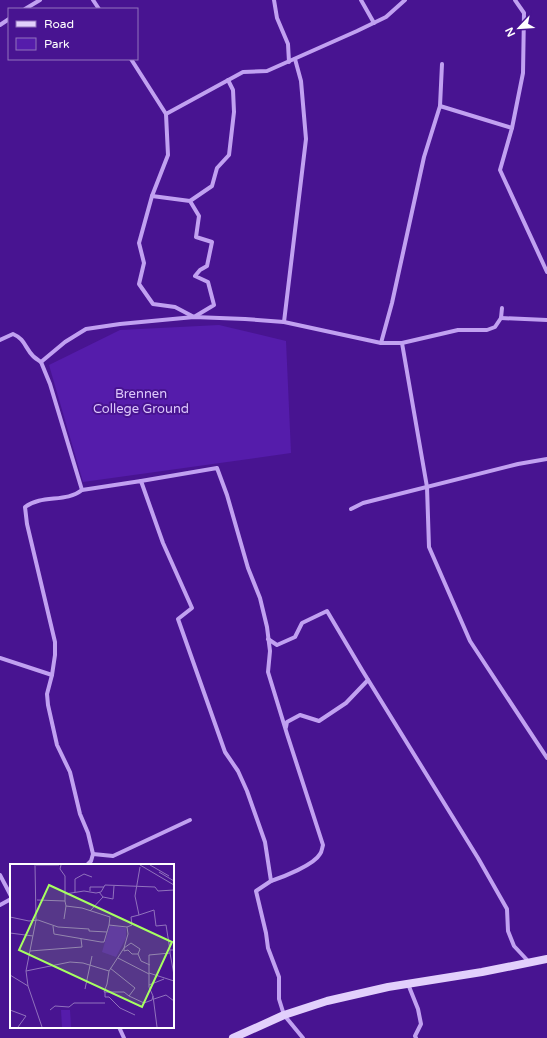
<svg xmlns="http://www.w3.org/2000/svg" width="547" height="1038" font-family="'Varela Round',sans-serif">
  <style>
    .green { fill: #551cab }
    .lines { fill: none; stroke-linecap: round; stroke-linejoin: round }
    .minor { stroke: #c1a1f1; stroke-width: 4 }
    .secondary { stroke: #e2d0fc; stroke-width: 8 }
    .labels { text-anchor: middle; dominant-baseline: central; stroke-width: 4; stroke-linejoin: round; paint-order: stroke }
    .park-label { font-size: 13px; fill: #ddc8fc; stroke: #481491 }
    .inset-road { fill: none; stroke: #9172bd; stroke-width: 1 }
    .view { fill: #a7ff61; fill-opacity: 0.15; stroke: #a7ff61; stroke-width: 2 }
    .inset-edge { fill: none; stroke: #fff; stroke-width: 2 }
  </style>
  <rect width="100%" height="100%" fill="#481491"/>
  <path class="green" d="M219,325l67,16 5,112 -208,29 -34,-117 71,-35z"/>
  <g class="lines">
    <g class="minor">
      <path d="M93,0l6,9"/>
      <path d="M274,0l3,18 11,26 1,18"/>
      <path d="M361,0l13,23"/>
      <path d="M25,9l15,-9"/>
      <path d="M0,25l9,-6"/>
      <path d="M131,59l35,55 77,-42 24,-1 90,-40 29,-14 19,-17"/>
      <path d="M440,106l2,-42"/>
      <path d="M512,128l-12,42 47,102"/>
      <path d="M152,196l16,-41 -2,-41"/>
      <path d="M190,201l-38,-5 -13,47 5,20 -5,21 14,20 22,3 19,10 20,-12 -6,-23 -13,-6 5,-6 7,-4 5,-24 -16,-5 3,-21 -9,-15 22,-15 5,-18 12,-13 5,-43 -1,-22 -5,-10"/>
      <path d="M501,318l46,2"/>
      <path d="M284,322l22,-183 -5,-58 -6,-22"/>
      <path d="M0,340l13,-6c12,5 12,14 20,22 2,2 5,4 8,6l24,-20 21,-13 34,-5 74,-7 51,2 39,3 97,21h21l25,144 2,60 41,94 77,117"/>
      <path d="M381,343l11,-40 32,-146 16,-51 72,22 11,-55 1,-60 -9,-13"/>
      <path d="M402,343l56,-13h29l8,-3 6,-9 1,-10"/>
      <path d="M41,362l9,22 32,106 59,-9 22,62 29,65 -14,11 47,133 13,19 9,20 18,51 6,39 -15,10 10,42 2,15 11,29v22l5,16 19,23"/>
      <path d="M141,481l76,-13 10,27 21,73 12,30 7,29 3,24 -2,21 19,62 36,111c-1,3 -1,7 -3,9 -6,11 -37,23 -49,27"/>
      <path d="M82,490c-16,13 -40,4 -57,17l2,17 28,118v13l-3,20 -5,19 1,11 9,40 13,27 10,42 8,19 5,21 -2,7 -4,4"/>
      <path d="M351,509l12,-6 155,-39 29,-5"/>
      <path d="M268,639l9,6 18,-8 7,-14 25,-12 35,59 116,188 29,51 1,22 6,15 15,16"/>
      <path d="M0,658l52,17"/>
      <path d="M286,727l1,-5 13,-7 19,6 27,-18 22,-23"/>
      <path d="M93,854l20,2 77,-36"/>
      <path d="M0,875l11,21"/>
      <path d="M0,905l11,-6"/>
      <path d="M408,984l10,25 3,15 -6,12 1,2"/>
      <path d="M119,1027l5,11"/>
    </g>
    <path class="secondary" d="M233,1038l51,-23 43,-14 61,-14 94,-15 65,-13"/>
  </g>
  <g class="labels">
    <g class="park-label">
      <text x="141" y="394">Brennen<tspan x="141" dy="15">College Ground</tspan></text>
    </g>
  </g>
  <g transform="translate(10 864)">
    <rect width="164" height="164" fill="#481491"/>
    <path d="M100,61l16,3v10l-10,19 -14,-5zM51,146h9l1,17h-9z" fill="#551cab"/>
    <path class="inset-road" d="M25,1l1,55 -10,51 2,15 14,41M26,1h23M51,1l-1,4 5,7v18M130,1l34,20M140,1l19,11M130,3l-5,29 4,19 15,-5 2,16 10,-1 4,25h4M149,8l15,9M80,27v-4h14M65,28v-13l9,-5 8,3M93,33l10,2 1,-13M27,36l28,1v-7l19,-3 12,2 5,-1 4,-7 50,2 3,4 16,-1M55,37l1,5 16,2 28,9 -1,8M80,47l13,-14 -4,-5M0,53l19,4 9,-1 20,7 31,2v2l18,1 2,-7 18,2M54,55l2,-13M43,62l1,8 47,8h3l3,-10M0,69l23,3M20,87l52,-4 -1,-8M160,89l4,22M128,90l2,-5 -9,-6 -7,5v3l4,-1 4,4h6l3,7 9,4M108,94l31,16M100,104l25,20 -6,8 15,7 8,-3 1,-4 -4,-9v-32l21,-2v-3M16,107l44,-9 13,1 26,8 15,-23 4,-14 -1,-7 5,-2 -1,-8 8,-2M139,109l25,8M0,111l18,11M97,120l-3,8h20l5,4M97,120l2,-13M139,121l15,-6M75,125l7,-33M95,128v5h4l11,11 15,7M143,132l4,31M144,135l12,-4 8,6M0,146l16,6 -8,11M40,146l5,-4 14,1 5,-4h31"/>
    <path class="view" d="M39,21l123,57 -30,65 -123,-57z"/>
    <rect width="164" height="164" class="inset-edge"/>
  </g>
  <rect x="8" y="8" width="130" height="52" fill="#481491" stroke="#9172bd"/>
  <rect x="16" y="21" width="20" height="6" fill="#e2d0fc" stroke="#9172bd"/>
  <text x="44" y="28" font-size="12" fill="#ffffff">Road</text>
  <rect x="16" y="38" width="20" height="12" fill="#551cab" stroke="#9172bd"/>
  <text x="44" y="48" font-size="12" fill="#ffffff">Park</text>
  <g transform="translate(519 28) rotate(245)" stroke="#481491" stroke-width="3" paint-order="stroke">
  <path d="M0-3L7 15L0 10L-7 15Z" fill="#ffffff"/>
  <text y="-6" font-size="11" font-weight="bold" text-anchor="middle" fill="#ffffff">N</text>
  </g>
</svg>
